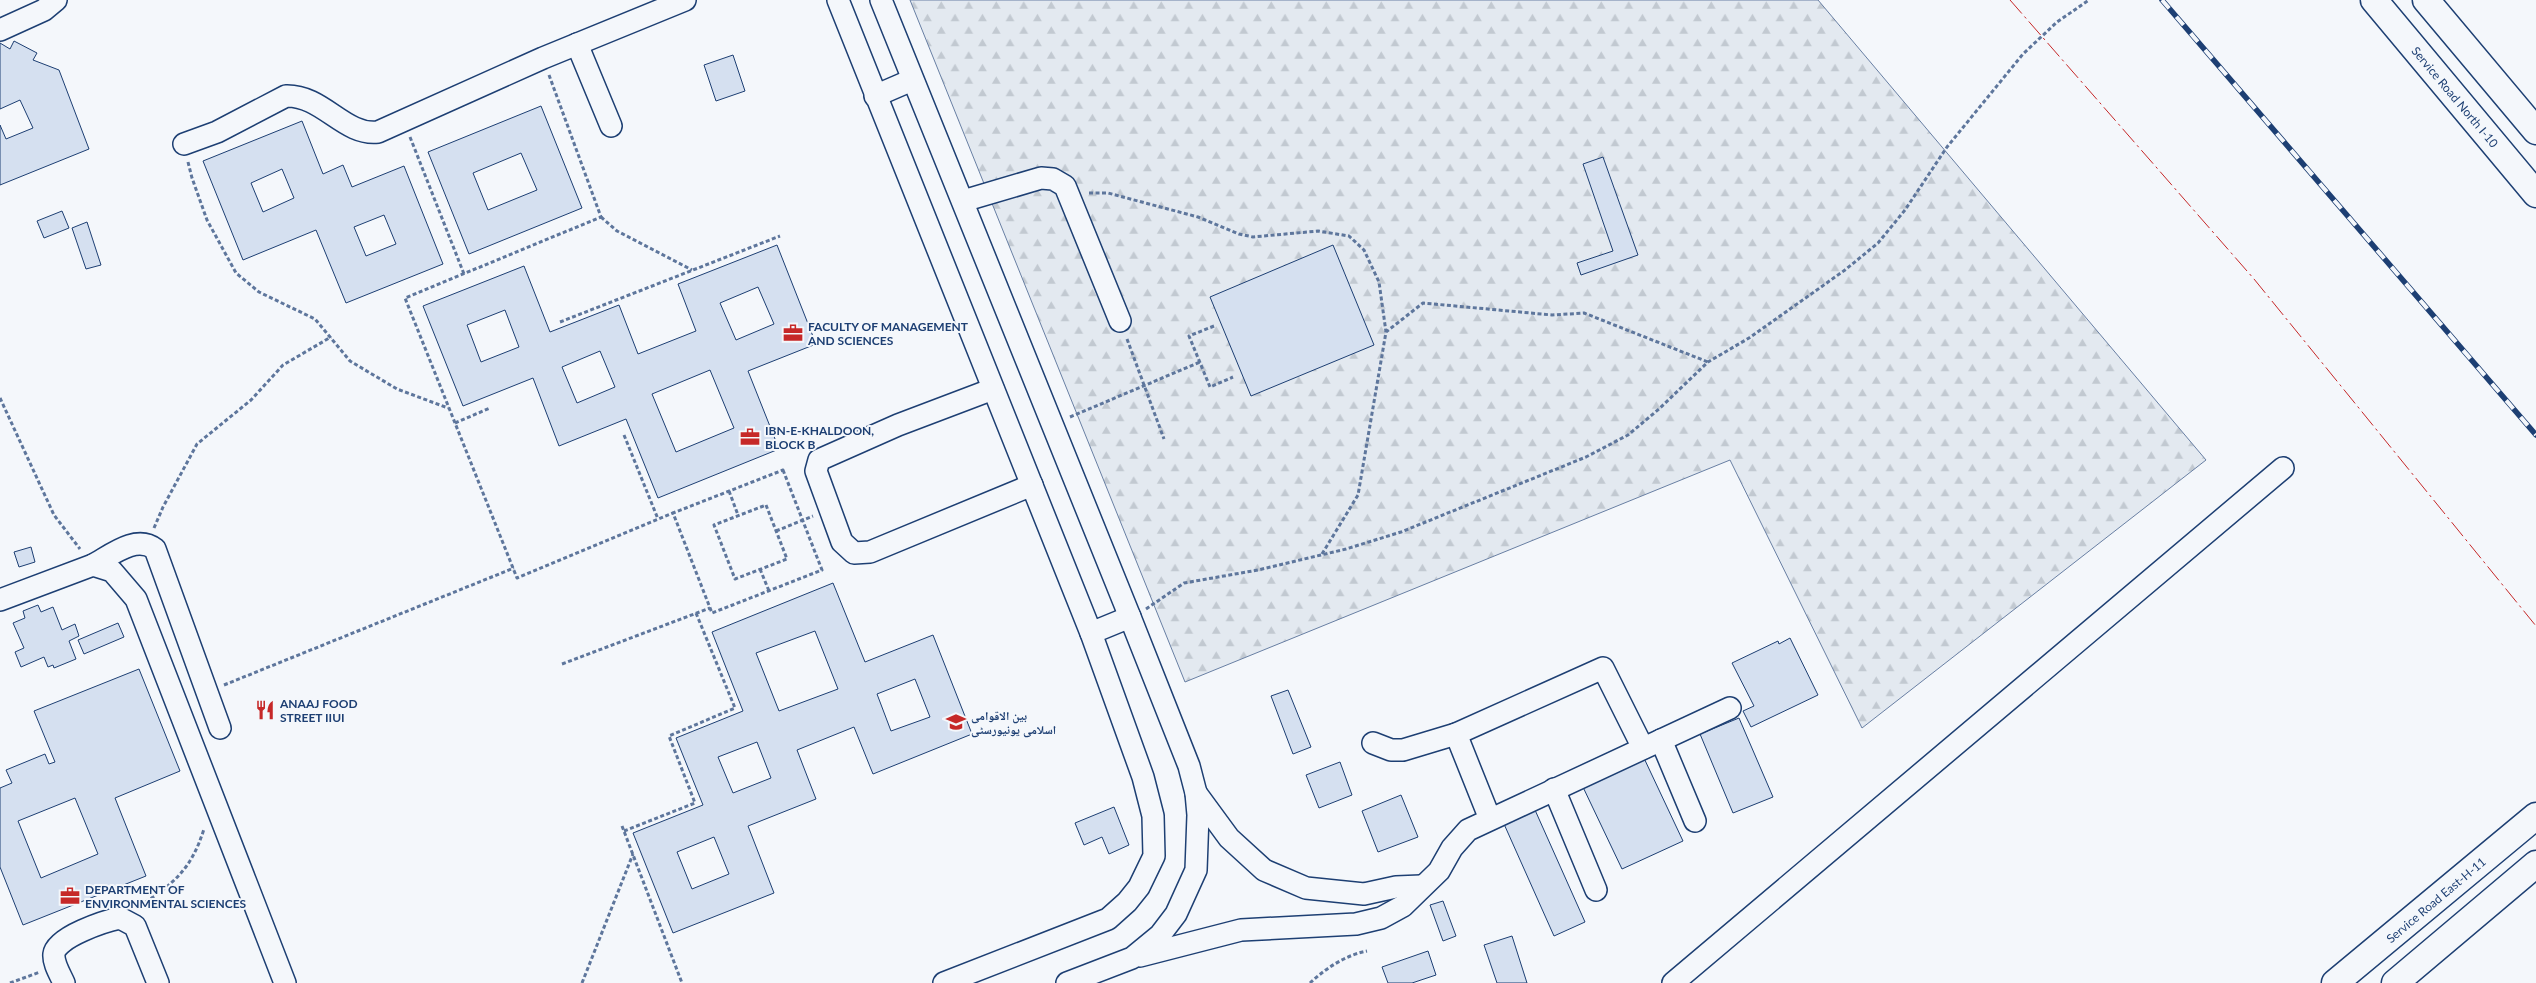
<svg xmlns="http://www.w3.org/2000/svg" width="2536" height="983" font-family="Lato,'Noto Naskh Arabic',sans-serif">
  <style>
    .forest { fill: url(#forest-firs); stroke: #687fa3 }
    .building { fill: #d5e0f0; stroke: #1d3f73; fill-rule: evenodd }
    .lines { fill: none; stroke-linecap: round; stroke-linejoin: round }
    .minor-casing { stroke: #1d3f73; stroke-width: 24 }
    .major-casing { stroke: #1d3f73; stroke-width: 29 }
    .path { stroke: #5e769c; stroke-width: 3; stroke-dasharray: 4 2.5; stroke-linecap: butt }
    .minor { stroke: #f4f7fb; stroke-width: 21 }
    .major { stroke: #f4f7fb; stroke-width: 26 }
    .rail-casing { stroke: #1d3f73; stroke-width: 5.5 }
    .rail { stroke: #f4f7fb; stroke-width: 4; stroke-dasharray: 11; stroke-linecap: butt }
    .power { stroke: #c62828; stroke-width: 1; stroke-dasharray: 18 4 2.5 4; stroke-linecap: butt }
    .labels { text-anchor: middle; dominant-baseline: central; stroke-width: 4; stroke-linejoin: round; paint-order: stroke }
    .street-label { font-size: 12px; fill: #1d3f73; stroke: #f4f7fb }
    .poi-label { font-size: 12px; font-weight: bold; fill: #1d3f73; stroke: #f4f7fb; text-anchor: start }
  </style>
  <defs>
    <pattern id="forest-firs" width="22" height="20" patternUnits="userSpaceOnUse" patternTransform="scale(1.25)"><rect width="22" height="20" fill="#e3e9f0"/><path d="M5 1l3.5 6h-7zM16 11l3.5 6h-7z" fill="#c2c9d1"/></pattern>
  </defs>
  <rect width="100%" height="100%" fill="#f4f7fb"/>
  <path class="forest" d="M910,0h908l388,460 -344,268 -132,-268 -545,222z"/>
  <g class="building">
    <path d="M14,41l23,12 -4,7 26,10 30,79 -89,36v-60l6,14 27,-11 -13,-28 -20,9v-66l10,6z"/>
    <path d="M733,55l12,36 -29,10 -12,-36z"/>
    <path d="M541,106l41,102 -113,46 -41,-102zM521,153l16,37 -49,20 -15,-37z"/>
    <path d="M302,121l21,53 20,-9 9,22 52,-21 39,98 -97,39 -30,-73 -73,30 -40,-99zM282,169l12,29 -31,14 -12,-29zM384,215l12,29 -30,12 -12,-29z"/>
    <path d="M1603,157l35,98 -57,20 -4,-12 36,-12 -30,-87z"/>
    <path d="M62,211l7,17 -25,10 -7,-17z"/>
    <path d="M87,222l14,43 -15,4 -14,-41z"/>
    <path d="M777,245l39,99 -68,27 31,78 -121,49 -32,-79 -67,27 -26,-68 -70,28 -40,-100 101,-40 26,66 69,-27 19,49 58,-23 -18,-47zM758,287l16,37 -38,16 -16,-37zM505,310l14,37 -38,15 -14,-37zM600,351l15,36 -38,16 -15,-36zM710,370l24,58 -58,24 -24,-58z"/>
    <path d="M1333,245l41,100 -123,51 -41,-99z"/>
    <path d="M31,547l4,15 -16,5 -5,-15z"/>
    <path d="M833,583l32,79 68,-27 39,99 -99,40 -19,-47 -57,23 19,49 -68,27 26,67 -101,40 -40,-100 70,-28 -27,-67 67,-27 -31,-79zM815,631l23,58 -59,22 -23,-58zM915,679l15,38 -39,14 -14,-37zM757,742l14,36 -38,15 -15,-36zM714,837l15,37 -37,15 -15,-37z"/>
    <path d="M38,605l3,7 12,-5 9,23 13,-6 4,12 -10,5 7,18 -22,9 -1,-3 -5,2 -4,-10 -23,10 -6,-15 9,-4 -11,-25 12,-5 -2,-7z"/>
    <path d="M118,623l6,14 -40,17 -6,-14z"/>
    <path d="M1790,638l28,57 -67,32 -8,-16 11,-5 -22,-43 46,-22 1,3z"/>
    <path d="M139,669l41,102 -65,27 31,78 -123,49 -23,-58v-79l12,-5 -6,-13 39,-16 4,10 6,-2 -21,-51zM75,798l23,56 -57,24 -23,-57z"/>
    <path d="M1288,690l23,57 -18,7 -22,-58z"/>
    <path d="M1739,718l34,79 -40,16 -33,-79z"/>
    <path d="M1643,756l40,85 -61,28 -40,-84z"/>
    <path d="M1340,762l12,33 -33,13 -13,-33z"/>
    <path d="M1401,795l17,42 -40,15 -16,-41z"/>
    <path d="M1114,807l15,38 -20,9 -7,-17 -18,8 -9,-22z"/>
    <path d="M1535,810l50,112 -31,14 -50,-112z"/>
    <path d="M1443,901l13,35 -13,5 -13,-36z"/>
    <path d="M1512,936l15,47h-30l-13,-38z"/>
    <path d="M1428,951l8,24 -24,8h-24l-6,-16z"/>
  </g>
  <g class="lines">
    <defs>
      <g id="minor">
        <path d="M838,0l253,633 52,144 10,39 1,40 -15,31 -12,15 -19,17 -164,64"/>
        <path d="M881,0l249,617 59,149 7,27 2,22 -2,55 -20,44 -16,21 -28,23 -65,25"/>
        <path d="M0,30l44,-20 12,-10"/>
        <path d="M577,44l34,82"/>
        <path d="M875,96l37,-16"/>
        <path d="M184,144l33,-12 69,-36c37,-1 58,40 92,36l165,-74 142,-58"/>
        <path d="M963,201l78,-23 12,1 12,7 55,135"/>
        <path d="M993,389l-95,36 -79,35 -3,11 26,71 12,11 16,-1 162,-67"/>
        <path d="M93,565c17,-9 43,-31 62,-16l65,179"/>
        <path d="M0,600l93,-35 19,6 24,28 149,384"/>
        <path d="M1091,633l39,-16"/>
        <path d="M1456,734l34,85"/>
        <path d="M1661,740l34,81"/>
        <path d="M1373,743l18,7h12l53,-16 147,-66 40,80"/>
        <path d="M1554,789l42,101"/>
        <path d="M1196,793l33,45 35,32 42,18 58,6 32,-7 25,-1"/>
        <path d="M1140,956l101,-26 115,-6 25,-6 22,-12 36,-35 13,-23 16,-18 262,-122"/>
        <path d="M64,983c-4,-9 -11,-20 -10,-29 2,-17 51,-33 66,-36l15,8 23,57"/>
        <path d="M1673,983l610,-515"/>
      </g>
      <g id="major">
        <path d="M2374,0l162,194"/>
        <path d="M2426,0l110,131"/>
        <path d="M2335,983l201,-167"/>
        <path d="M2395,983l141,-119"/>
      </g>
    </defs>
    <use href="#minor" class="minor-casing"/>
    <use href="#major" class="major-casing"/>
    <g class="path">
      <path d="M549,75l52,142 -196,81 112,280 156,-65"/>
      <path d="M410,137l54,137"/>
      <path d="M188,162l4,16 15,42 29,53 23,19 56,27 35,42 47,28 51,19"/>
      <path d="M1089,193h19l90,24 41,17 14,3 65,-6 31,5 15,14 15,32 7,50"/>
      <path d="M601,217l16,14 75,39"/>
      <path d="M560,322l220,-86"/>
      <path d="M1214,326l-25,10 21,51 23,-10"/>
      <path d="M1127,339l37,100"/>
      <path d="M0,398l54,117 26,34"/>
      <path d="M1070,417l130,-55"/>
      <path d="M455,423l35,-15"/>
      <path d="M624,435l34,84"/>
      <path d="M783,470l39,100 -110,43 -39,-100z"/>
      <path d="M729,491l9,24"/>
      <path d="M766,505l21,54 -52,20 -21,-54z"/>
      <path d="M154,528l9,-21 34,-63 54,-44 32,-35 48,-28"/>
      <path d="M776,531l37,-15"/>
      <path d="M1322,554l36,-59 28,-163 37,-29 129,12 32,-2 124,49"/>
      <path d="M760,569l9,22"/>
      <path d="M1146,609l38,-26 74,-13 88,-21 55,-17 185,-75 42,-22 31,-26 49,-47 41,-24 96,-68 33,-27 27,-33 42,-63 76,-93 34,-32 32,-22"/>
      <path d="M562,664l148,-56"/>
      <path d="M224,685l290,-117"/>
      <path d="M622,826l60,157"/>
      <path d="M624,831l71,-28 -26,-67 66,-28 -39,-95"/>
      <path d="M140,906c34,-23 51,-36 64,-77"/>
      <path d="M10,983l30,-11"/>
      <path d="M582,983l51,-129"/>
      <path d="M1310,983c16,-15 36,-28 57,-32"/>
    </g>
    <use href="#minor" class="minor"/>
    <use href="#major" class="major"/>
    <defs>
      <path id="rail" d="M2162,0l374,435"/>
    </defs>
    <use href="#rail" class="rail-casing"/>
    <use href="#rail" class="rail"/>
    <path class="power" d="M2010,0l244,279 282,347"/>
  </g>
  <defs>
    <symbol id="office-bare" viewBox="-9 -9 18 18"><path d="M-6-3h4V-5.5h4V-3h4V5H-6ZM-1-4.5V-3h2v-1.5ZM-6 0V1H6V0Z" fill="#c62828" stroke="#f4f7fb" stroke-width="2.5" paint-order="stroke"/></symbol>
    <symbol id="restaurant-bare" viewBox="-9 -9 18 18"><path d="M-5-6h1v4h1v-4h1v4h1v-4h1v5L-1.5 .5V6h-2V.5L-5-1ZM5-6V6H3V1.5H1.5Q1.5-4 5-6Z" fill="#c62828" stroke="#f4f7fb" stroke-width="2.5" paint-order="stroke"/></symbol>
    <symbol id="university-bare" viewBox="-9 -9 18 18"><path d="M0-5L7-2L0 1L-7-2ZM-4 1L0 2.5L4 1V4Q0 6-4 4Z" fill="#c62828" stroke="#f4f7fb" stroke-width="2.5" paint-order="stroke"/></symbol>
  </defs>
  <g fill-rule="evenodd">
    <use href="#office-bare" x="779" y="319" width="28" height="28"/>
    <use href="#office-bare" x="736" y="423" width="28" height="28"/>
    <use href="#restaurant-bare" x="251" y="696" width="28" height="28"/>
    <use href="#university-bare" x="942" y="708" width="28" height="28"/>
    <use href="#office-bare" x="56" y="882" width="28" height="28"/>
  </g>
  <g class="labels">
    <g class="street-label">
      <text transform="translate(2455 97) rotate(50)">Service Road North I-10</text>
      <text transform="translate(2436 900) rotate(-40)">Service Road East-H-11</text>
    </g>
    <g class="poi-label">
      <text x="808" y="326">FACULTY OF MANAGEMENT<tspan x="808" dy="14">AND SCIENCES</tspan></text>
      <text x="765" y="430">IBN-E-KHALDOON,<tspan x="765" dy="14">BLOCK B</tspan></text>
      <text x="280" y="703">ANAAJ FOOD<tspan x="280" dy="14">STREET IIUI</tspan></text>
      <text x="971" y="715">بین الاقوامی<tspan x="971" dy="14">اسلامی یونیورسٹی</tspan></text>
      <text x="85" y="889">DEPARTMENT OF<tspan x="85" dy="14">ENVIRONMENTAL SCIENCES</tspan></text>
    </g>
  </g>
</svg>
